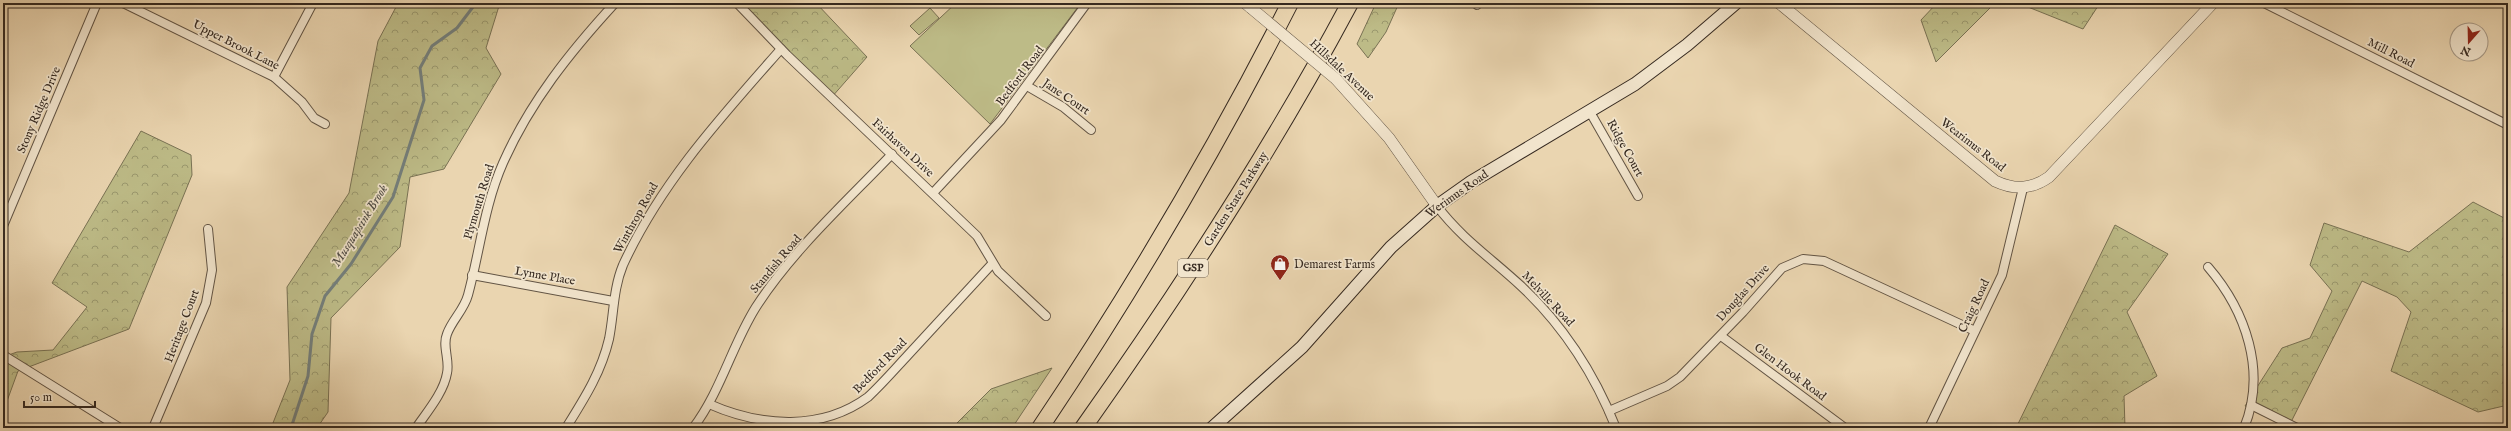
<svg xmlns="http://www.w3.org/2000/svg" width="2511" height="431" font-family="'IM FELL English',serif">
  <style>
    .grass { fill: #bdbb87; stroke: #797254 }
    .forest { fill: url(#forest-crowns); stroke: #797254 }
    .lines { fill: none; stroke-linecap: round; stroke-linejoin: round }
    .stream { stroke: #737e7b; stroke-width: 3 }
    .minor-casing { stroke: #625444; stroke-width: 10 }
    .tertiary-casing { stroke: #625444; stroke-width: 12 }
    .secondary-casing { stroke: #352920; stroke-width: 14 }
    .motorway-casing { stroke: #352920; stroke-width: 18 }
    .minor { stroke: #f1e4cc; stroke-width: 8 }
    .tertiary { stroke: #f1e4cc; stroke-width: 11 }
    .secondary { stroke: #f1e4cc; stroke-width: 12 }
    .motorway { stroke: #ead5b0; stroke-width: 16 }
    .tertiary-bridge-casing { stroke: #625444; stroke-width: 12; stroke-linecap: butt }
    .tertiary-bridge { stroke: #f1e4cc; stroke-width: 11 }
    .labels { text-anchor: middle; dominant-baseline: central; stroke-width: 3.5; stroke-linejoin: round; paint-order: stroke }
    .shield { fill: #f1e4cc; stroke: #6d6154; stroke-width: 1 }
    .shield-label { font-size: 11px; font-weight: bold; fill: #352920 }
    .street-label { font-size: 12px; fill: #352920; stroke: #f1e4cc }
    .poi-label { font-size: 12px; fill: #352920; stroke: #f1e4cc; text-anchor: start }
    .water-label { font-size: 13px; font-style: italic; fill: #4f4c46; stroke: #f1e4cc }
  </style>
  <defs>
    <pattern id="forest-crowns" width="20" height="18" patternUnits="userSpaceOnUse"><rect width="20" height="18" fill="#bdbb87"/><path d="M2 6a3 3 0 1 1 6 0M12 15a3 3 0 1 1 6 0" fill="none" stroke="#9a986e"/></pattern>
  </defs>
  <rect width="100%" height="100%" fill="#ead5b0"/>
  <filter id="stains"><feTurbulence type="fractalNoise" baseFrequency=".005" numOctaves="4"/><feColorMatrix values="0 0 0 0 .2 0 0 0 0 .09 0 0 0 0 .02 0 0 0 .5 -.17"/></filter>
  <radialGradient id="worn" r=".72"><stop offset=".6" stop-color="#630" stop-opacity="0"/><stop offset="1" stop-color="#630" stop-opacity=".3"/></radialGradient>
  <g class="grass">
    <path d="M956,3h125l-91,121 -80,-78z"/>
    <path d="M930,8l9,10 -20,17 -9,-9z"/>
  </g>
  <g class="forest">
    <path d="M401,3h111l-13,3 -13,42 15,26 -57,95 -34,8 -10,70 -69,71 -3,94 -11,16h-46l19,-48 -3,-93 62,-94 29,-152 18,-34z"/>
    <path d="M733,3h83l51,54 -36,41z"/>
    <path d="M1376,3h23l-13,29 -18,26 -11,-14z"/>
    <path d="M1937,3h58l-59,59 -15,-42z"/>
    <path d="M2018,3h82l-17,26z"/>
    <path d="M141,131l50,24 1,20 -63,154 -111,42 -15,41v-55l14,-5 36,-2 34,-43 -35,-24z"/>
    <path d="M2473,202l35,18v185l-30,7 -87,-41 20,-59 -14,-15 -35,-16 -73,145 -44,-20 37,-58 28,-10 22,-47 -22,-26 14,-42 85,29z"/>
    <path d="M2115,225l53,29 -41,58 30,64 -33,20 1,32h-109z"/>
    <path d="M1052,368l-40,60h-60l39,-39z"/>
  </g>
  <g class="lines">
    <path class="stream" d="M291,428l17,-52 4,-42 13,-38 26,-32 42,-67 31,-97 -4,-32 12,-22 25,-18 19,-25"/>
    <defs>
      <g id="minor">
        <path d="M123,3l151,74 28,25 12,16 11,6"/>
        <path d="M737,3l50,52 190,181 21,35 48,45"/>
        <path d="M2264,3l244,122"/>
        <path d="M1477,5l1,-2"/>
        <path d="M274,77l39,-74"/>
        <path d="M1027,86l36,21 28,23"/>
        <path d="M1590,112l48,84"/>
        <path d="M933,193l68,-73 86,-117"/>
        <path d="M1437,206c24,32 55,53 84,80 43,40 73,87 95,142"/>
        <path d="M3,226l94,-223"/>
        <path d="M2208,267c38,44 59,105 36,161"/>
        <path d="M472,275l141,26"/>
        <path d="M1721,336l124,92"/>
        <path d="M3,355l117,73"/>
        <path d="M709,404c52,23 113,27 159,-7 14,-13 27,-28 40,-42 28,-30 56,-61 84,-91"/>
        <path d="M2251,405l46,23"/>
        <path d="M1609,411l58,-25 13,-9 63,-65 39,-44 21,-9 21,2 151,70"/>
        <path d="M153,428l53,-125 6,-33 -4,-41"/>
        <path d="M416,428c11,-16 28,-36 31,-55 3,-13 -5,-27 0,-39 5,-14 17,-24 21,-39 12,-44 16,-89 35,-132 27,-61 67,-111 112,-160"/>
        <path d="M566,428c18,-29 35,-55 43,-89 5,-25 4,-50 14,-74 38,-83 99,-149 158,-216"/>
        <path d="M693,428c28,-37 39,-83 63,-121 36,-56 90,-105 136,-153"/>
        <path d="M1929,428l73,-153 21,-87"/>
      </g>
      <g id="tertiary">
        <path d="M1245,3l6,5"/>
        <path d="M1779,3l216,178c19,9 36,9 54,-4l164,-174"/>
        <path d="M1336,79l53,59 48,68"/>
      </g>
      <path id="secondary" d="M1212,428l90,-81 89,-100 46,-41 34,-24 164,-98 52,-39 49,-42"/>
      <g id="motorway">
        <path d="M1040,428c92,-137 175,-278 250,-425"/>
        <path d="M1083,428c97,-137 188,-277 267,-425"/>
      </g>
    </defs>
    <use href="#minor" class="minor-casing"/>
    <use href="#tertiary" class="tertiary-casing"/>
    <use href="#secondary" class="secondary-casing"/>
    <use href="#motorway" class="motorway-casing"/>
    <use href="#minor" class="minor"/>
    <use href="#tertiary" class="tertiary"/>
    <use href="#secondary" class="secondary"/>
    <use href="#motorway" class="motorway"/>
    <defs>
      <path id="tertiary-bridge" d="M1251,8l85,71"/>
    </defs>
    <use href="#tertiary-bridge" class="tertiary-bridge-casing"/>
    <use href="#tertiary-bridge" class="tertiary-bridge"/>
  </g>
  <defs>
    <symbol id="shop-pin" viewBox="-11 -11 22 30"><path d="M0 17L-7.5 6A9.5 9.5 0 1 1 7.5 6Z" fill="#8f2418" stroke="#f1e4cc"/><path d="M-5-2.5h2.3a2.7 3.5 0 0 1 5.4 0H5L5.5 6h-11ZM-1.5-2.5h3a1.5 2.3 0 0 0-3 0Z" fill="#fff"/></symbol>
  </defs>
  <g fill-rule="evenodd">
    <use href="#shop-pin" x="1269" y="253" width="22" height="30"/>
  </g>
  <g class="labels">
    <rect class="shield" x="1178" y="259" width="30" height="18" rx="3"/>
    <g class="shield-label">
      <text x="1193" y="268">GSP</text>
    </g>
    <g class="street-label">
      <text transform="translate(236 45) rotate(27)">Upper Brook Lane</text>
      <text transform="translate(2391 53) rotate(27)">Mill Road</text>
      <text transform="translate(1342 70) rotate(43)">Hillsdale Avenue</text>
      <text transform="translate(1020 76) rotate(-53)">Bedford Road</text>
      <text transform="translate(1066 97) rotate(34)">Jane Court</text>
      <text transform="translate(39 110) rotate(-67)">Stony Ridge Drive</text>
      <text transform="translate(1973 145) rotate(38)">Wearimus Road</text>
      <text transform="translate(903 148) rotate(43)">Fairhaven Drive</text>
      <text transform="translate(1625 148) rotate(61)">Ridge Court</text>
      <text transform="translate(1457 194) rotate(-35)">Werimus Road</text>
      <text transform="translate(1236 199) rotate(-58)">Garden State Parkway</text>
      <text transform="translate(479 202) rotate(-73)">Plymouth Road</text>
      <text transform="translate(636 218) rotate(-61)">Winthrop Road</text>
      <text transform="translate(776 264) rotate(-50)">Standish Road</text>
      <text transform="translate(545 276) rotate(10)">Lynne Place</text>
      <text transform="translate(1743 293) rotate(-48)">Douglas Drive</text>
      <text transform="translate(1548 299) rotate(47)">Melville Road</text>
      <text transform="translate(1974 306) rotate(-65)">Craig Road</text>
      <text transform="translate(182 326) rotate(-69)">Heritage Court</text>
      <text transform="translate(880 366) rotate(-46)">Bedford Road</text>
      <text transform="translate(1790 372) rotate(37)">Glen Hook Road</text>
    </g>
    <g class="poi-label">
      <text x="1294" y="264">Demarest Farms</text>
    </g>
    <g class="water-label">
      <text transform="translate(360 226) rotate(-58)">Musquapsink Brook</text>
    </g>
  </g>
  <rect width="2511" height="431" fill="none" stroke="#ead5b0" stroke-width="16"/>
  <rect x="4" y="4" width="2503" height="423" fill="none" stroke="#352920" stroke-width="2"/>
  <rect x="8" y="8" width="2495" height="415" fill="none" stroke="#352920"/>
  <g transform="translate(2469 42) rotate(200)"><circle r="19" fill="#f1e4cc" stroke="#a69987"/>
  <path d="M0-3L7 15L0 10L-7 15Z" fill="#8f2418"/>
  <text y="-6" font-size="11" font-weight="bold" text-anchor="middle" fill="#352920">N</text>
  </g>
  <path d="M24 401v6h71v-6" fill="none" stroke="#352920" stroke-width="2"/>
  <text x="30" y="401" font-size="12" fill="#352920" stroke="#f1e4cc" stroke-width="3" paint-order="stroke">50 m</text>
  <rect width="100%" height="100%" filter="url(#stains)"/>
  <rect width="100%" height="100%" fill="url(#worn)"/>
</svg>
